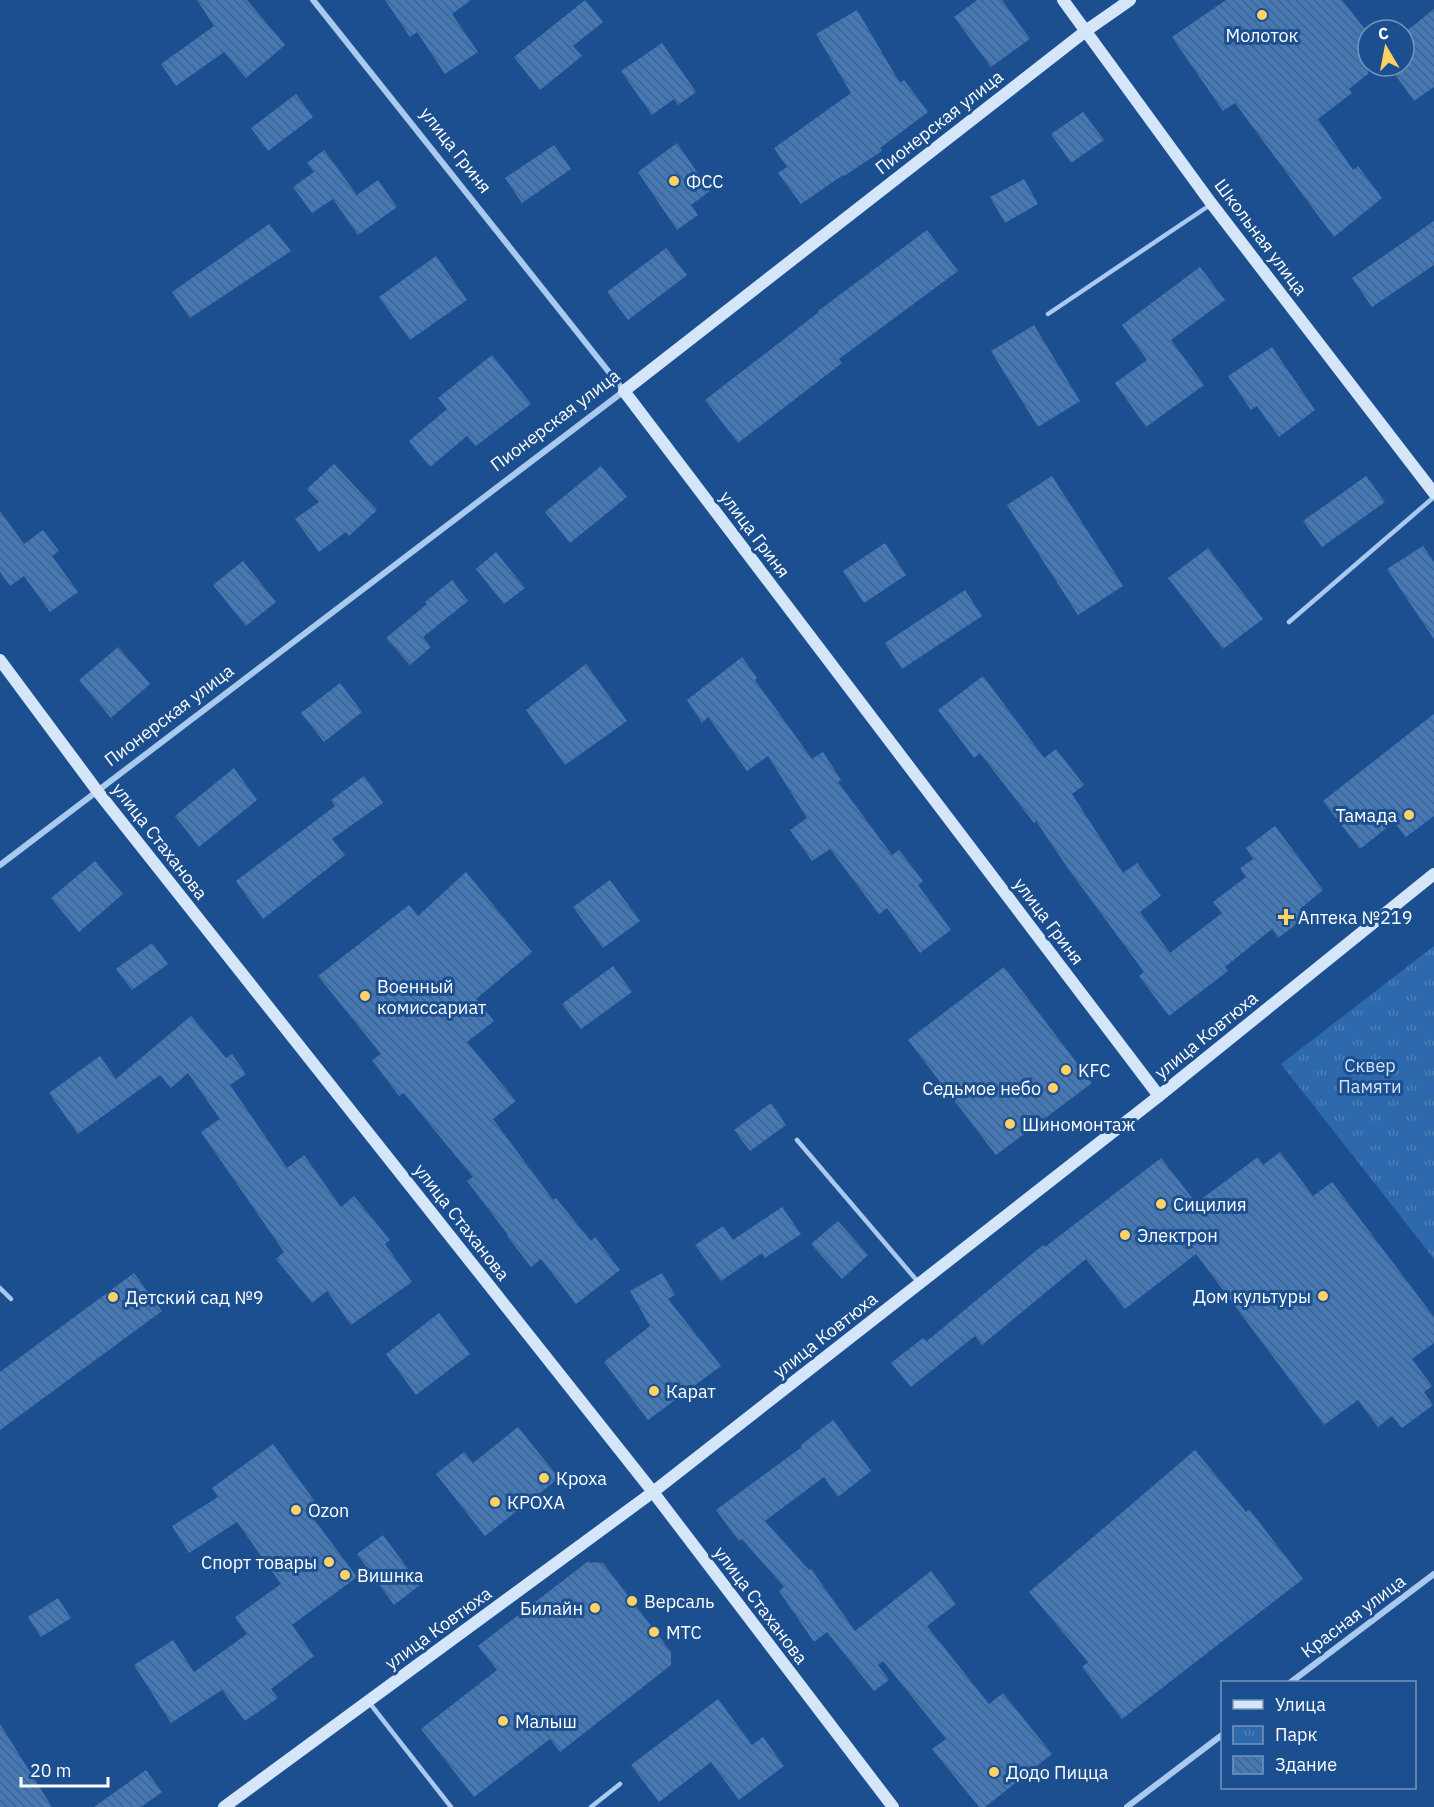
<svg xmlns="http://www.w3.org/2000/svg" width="1434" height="1807" font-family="'IBM Plex Sans',sans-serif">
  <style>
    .park { fill: url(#park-tufts) }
    .building { fill: url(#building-back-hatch) }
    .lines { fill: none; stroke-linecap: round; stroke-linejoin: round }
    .lane { stroke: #a9c9ee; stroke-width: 4.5 }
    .street { stroke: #a9c9ee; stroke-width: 6 }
    .secondary { stroke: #d6e6fa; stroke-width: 12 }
    .poi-dot { fill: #ffd166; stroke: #1b4f8f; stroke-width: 2 }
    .labels { text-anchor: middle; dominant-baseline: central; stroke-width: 6; stroke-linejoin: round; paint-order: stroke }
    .poi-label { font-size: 18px; fill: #fff; stroke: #1b4f8f; text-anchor: start }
    .street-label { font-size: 18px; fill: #fff; stroke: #1b4f8f }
    .park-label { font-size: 18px; fill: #cfe3fa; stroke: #1b4f8f }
  </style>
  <defs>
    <pattern id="park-tufts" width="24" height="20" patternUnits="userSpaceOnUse" patternTransform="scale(1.5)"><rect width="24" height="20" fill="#2e69ad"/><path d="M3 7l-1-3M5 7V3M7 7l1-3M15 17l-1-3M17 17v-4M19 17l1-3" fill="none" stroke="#4d80b9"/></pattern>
    <pattern id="building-back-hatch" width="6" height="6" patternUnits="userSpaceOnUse" patternTransform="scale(1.5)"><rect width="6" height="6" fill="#4478b7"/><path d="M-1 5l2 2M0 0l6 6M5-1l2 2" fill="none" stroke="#486282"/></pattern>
  </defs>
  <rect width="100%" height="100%" fill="#1b4f8f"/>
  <path class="park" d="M1434,946v313l-153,-195z"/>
  <g class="building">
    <path d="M197,0h50l38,45 -39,33 -22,-26 -48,34 -15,-22 53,-38z"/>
    <path d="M385,0h86l-19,14 26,38 -33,22 -28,-42 -7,5z"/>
    <path d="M585,0l18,22 -30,24 9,10 -42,34 -26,-33z"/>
    <path d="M977,0h25l28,39 -39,28 -37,-50z"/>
    <path d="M1226,0h116l26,33v41l-19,15 3,4 -34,26 35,51 5,-4 24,32 -48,39 -99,-134 -12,8 -51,-74z"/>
    <path d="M1434,9v78l-20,14 -25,-35h15v-33z"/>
    <path d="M857,10l43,73 4,-3 24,32 -48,36 2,3 -38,25 -1,-1 -42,29 -23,-31 9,-6 -13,-19 77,-55 -35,-59z"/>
    <path d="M662,43l34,49 -18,13 -4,-6 -22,16 -31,-44z"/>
    <path d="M296,94l17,23 -45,34 -17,-23z"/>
    <path d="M1083,112l21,28 -33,23 -20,-29z"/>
    <path d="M677,143l33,48 -19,14 7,10 -21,15 -39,-58z"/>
    <path d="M554,145l17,24 -49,34 -17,-25z"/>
    <path d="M324,150l33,45 21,-15 19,27 -39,28 -25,-36 -21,14 -19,-26 21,-15 -7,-9z"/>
    <path d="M1024,179l14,25 -33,19 -15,-26z"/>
    <path d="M1434,221v44l-62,42 -20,-29z"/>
    <path d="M269,224l22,27 -101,67 -18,-26z"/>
    <path d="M927,230l31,41 -119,88 3,4 -104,80 -33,-43 114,-88 -1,-1z"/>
    <path d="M666,248l21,27 -59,45 -21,-28z"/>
    <path d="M436,256l31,44 -57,40 -31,-43z"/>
    <path d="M1200,267l25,33 -54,40 33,45 -58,42 -31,-44 32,-23 -25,-35z"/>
    <path d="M1034,325l46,76 -42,26 -47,-76z"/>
    <path d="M1272,347l43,63 -36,27 -22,-31 -6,4 -23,-34z"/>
    <path d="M492,355l39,49 -55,42 -9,-10 -37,31 -21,-26 38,-32 -9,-11z"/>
    <path d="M334,464l43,46 -28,26 -3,-4 -27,20 -24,-33 24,-17 -12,-13z"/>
    <path d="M601,466l26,31 -57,46 -25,-31z"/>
    <path d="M1052,476l71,110 -45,29 -71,-110z"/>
    <path d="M1366,476l19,26 -63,45 -19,-26z"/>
    <path d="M0,511l24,33 19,-14 16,21 -7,5 26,36 -28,20 -26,-36 -14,10 -10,-14z"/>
    <path d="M885,543l21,32 -42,28 -21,-32z"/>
    <path d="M1423,546l11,16v77l-47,-70z"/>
    <path d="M1208,548l55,71 -40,30 -55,-71z"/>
    <path d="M496,552l29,36 -21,16 -28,-35z"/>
    <path d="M243,561l33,41 -30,24 -33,-41z"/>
    <path d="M452,580l16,21 -45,36 8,10 -21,18 -24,-27 41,-34 -2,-2z"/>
    <path d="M965,590l17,26 -80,53 -17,-26z"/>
    <path d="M118,647l32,37 -39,34 -32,-38z"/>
    <path d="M742,657l15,21 -2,2 57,79 11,-7 18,28 -3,2 54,73 7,-5 24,31 -5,4 33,45 -31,23 -33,-45 -8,6 -49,-65 -18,12 -22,-31 17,-12 -39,-62 -21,15 -39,-54 -6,6 -15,-23z"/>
    <path d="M586,664l41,57 -62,44 -39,-55z"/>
    <path d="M983,676l61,82 12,-9 28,36 -12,9 51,79 14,-10 24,33 -21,16 30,41 52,-40 -9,-11 33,-25 -6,-9 13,-9 -7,-11 29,-22 48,64 -23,19 6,8 -28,21 -6,-9 -47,38 3,4 -59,45 -30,-40 5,-4 -77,-105 -31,-46 -2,2 -54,-70 -6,5 -36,-48z"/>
    <path d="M340,683l22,29 -38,30 -23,-29z"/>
    <path d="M1434,714v102l-28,21 -12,-15 -34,27 -37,-48z"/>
    <path d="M234,768l23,32 -58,47 -24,-31z"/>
    <path d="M364,776l19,27 -51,36 13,16 -82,64 -27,-38 99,-75 -4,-6z"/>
    <path d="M95,861l28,33 -44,38 -28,-34z"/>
    <path d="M466,872l66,80 -56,47 18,22 -27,21 49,59 -23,18 60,81 3,-2 35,43 4,-4 25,33 -44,34 -35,-45 -10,8 -24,-31 1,-1 -41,-54 6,-4 -69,-84 -5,3 -27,-36 9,-6 -63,-78 91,-71 9,11z"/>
    <path d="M610,880l30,41 -37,27 -30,-41z"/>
    <path d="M152,943l16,21 -36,26 -16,-21z"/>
    <path d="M613,966l19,26 -51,37 -19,-25z"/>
    <path d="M1004,967l88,116 -96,72 -88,-115z"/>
    <path d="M191,1016l35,42 6,-4 14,20 -16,11 57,83 17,-13 37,52 13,-11 36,44 -5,4 27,38 -61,43 -24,-34 -15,12 -36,-44 8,-7 -83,-120 19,-13 -32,-46 -17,15 -11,-13 -82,59 -29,-41 51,-37 16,23z"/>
    <path d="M771,1103l15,22 -36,26 -16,-21z"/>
    <path d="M1280,1152l33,44 19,-14 102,135v26l-22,16 20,27 -8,6 9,13 -31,23 -10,-12 -14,11 -20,-27 -34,25 -128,-171 -71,55 -39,-50 -104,86 -7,-9 -64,51 -20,-24 32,-25 4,3 116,-96 2,2 116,-89 35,45 62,-46 5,8z"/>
    <path d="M782,1207l19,27 -36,24 -3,-5 -41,28 -26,-36 28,-19 10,14z"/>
    <path d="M838,1221l30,34 -26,24 -31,-35z"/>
    <path d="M134,1273l28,38 -162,119v-58z"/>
    <path d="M662,1273l13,22 -7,4 53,67 -73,54 -44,-58 46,-36 -20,-35z"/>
    <path d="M439,1313l31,41 -54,41 -30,-41z"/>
    <path d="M833,1420l38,51 -33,26 -14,-20 -59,44 44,49 2,-1 44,62 76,-60 25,33 -29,22 62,78 14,-11 49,61 -67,53h-6l-47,-58 14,-10 -63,-78 -5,4 11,15 -15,11 -47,-59 -13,10 -35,-51 5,-4 -42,-48 -3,2 -23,-31 86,-63 -1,-2z"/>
    <path d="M518,1427l41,51 -74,58 -49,-62 28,-22 9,11z"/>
    <path d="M273,1444l46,63 -9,7 47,63 -65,48 22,31 -43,33 7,9 -33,23 -23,-31 -51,33 -37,-58 39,-25 21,32 53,-38 -12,-17 46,-33 -44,-62 -48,31 -17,-27 46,-29 -6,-9z"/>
    <path d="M1195,1450l51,62 3,-3 54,70 -181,140 -40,-52 6,-5 -59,-70z"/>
    <path d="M383,1535l37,50 -26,20 -37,-51z"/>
    <path d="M587,1562l16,1 68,89v13l-111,87 -10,-13 -76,58 -53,-68 76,-59 -19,-24z"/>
    <path d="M58,1598l13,20 -30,19 -13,-20z"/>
    <path d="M718,1699l34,46 11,-8 21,29 -45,34 -28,-38 -52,40 -28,-37z"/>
    <path d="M0,1724l52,83h-52z"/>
    <path d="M146,1770l16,22 -21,15h-47z"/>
  </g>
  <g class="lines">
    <g class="lane">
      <path d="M1048,314l162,-109"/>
      <path d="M1289,622l145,-125"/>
      <path d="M797,1140l122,143"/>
      <path d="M0,1288l11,11"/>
      <path d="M368,1701l83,106"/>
      <path d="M591,1807l29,-23"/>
    </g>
    <g class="street">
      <path d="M0,865l624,-474 -311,-391"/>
      <path d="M1291,1682l143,-108"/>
      <path d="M1127,1807l95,-72"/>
    </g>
    <g class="secondary">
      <path d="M1063,0l148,203 223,290"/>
      <path d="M1130,0l-43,30 -463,361 535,705"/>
      <path d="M0,660l98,132 555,700 240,315"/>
      <path d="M224,1807l429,-315 506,-396 275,-222"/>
    </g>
  </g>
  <g class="poi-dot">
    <circle cx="1262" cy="15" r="6"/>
    <circle cx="674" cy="181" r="6"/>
    <circle cx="1409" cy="815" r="6"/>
    <path d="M1283 908h6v6h6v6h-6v6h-6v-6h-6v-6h6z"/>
    <circle cx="365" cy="996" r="6"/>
    <circle cx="1066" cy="1070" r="6"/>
    <circle cx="1053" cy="1088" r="6"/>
    <circle cx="1010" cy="1124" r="6"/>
    <circle cx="1161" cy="1204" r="6"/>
    <circle cx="1125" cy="1235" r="6"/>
    <circle cx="1323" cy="1296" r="6"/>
    <circle cx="113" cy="1297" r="6"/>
    <circle cx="654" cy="1391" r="6"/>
    <circle cx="544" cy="1478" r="6"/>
    <circle cx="495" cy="1502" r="6"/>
    <circle cx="296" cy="1510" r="6"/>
    <circle cx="329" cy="1562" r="6"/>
    <circle cx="345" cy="1575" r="6"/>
    <circle cx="632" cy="1601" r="6"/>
    <circle cx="595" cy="1608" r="6"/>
    <circle cx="654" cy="1632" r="6"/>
    <circle cx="503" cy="1721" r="6"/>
    <circle cx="994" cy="1772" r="6"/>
  </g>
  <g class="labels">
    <g class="poi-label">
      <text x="1262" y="35" text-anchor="middle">Молоток</text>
      <text x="686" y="181">ФСС</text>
      <text x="1397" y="815" text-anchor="end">Тамада</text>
      <text x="1298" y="917">Аптека №219</text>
      <text x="377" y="986">Военный<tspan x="377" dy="21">комиссариат</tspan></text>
      <text x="1078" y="1070">KFC</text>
      <text x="1041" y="1088" text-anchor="end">Седьмое небо</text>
      <text x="1022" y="1124">Шиномонтаж</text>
      <text x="1173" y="1204">Сицилия</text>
      <text x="1137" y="1235">Электрон</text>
      <text x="1311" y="1296" text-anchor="end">Дом культуры</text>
      <text x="125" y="1297">Детский сад №9</text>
      <text x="666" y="1391">Карат</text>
      <text x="556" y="1478">Кроха</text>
      <text x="507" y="1502">КРОХА</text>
      <text x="308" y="1510">Ozon</text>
      <text x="317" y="1562" text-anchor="end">Спорт товары</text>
      <text x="357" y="1575">Вишнка</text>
      <text x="644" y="1601">Версаль</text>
      <text x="583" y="1608" text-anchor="end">Билайн</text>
      <text x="666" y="1632">МТС</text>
      <text x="515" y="1721">Малыш</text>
      <text x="1006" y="1772">Додо Пицца</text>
    </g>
    <g class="street-label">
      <text transform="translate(939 122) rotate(-38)">Пионерская улица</text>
      <text transform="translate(456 150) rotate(52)">улица Гриня</text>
      <text transform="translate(1261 237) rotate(53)">Школьная улица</text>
      <text transform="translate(555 420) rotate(-37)">Пионерская улица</text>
      <text transform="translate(755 534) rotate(53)">улица Гриня</text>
      <text transform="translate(169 715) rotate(-37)">Пионерская улица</text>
      <text transform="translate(160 841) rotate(52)">улица Стаханова</text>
      <text transform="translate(1049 921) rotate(53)">улица Гриня</text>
      <text transform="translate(1206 1035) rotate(-39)">улица Ковтюха</text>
      <text transform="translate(462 1222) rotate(52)">улица Стаханова</text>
      <text transform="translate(825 1335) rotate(-38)">улица Ковтюха</text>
      <text transform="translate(761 1605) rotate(53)">улица Стаханова</text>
      <text transform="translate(1353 1616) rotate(-37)">Красная улица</text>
      <text transform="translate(438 1628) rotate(-36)">улица Ковтюха</text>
    </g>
    <g class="park-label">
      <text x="1370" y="1065">Сквер<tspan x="1370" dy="21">Памяти</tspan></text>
    </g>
  </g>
  <rect x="1221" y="1681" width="195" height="108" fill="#1b4f8f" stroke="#7695bc" stroke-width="1.5"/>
  <rect x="1233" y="1700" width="30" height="9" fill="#d6e6fa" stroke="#7695bc" stroke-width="1.5"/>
  <text x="1275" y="1711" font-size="18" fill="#ffffff">Улица</text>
  <rect x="1233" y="1726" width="30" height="18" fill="url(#park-tufts)" stroke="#7695bc" stroke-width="1.5"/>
  <text x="1275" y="1741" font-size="18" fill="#ffffff">Парк</text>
  <rect x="1233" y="1756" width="30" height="18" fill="url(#building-back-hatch)" stroke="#7695bc" stroke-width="1.5"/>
  <text x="1275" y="1771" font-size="18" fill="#ffffff">Здание</text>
  <g transform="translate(1386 48) rotate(350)"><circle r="28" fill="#1b4f8f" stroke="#7695bc" stroke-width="1.5"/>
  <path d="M0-4.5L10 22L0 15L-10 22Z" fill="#ffd166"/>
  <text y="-9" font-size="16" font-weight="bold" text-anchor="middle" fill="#ffffff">С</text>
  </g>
  <path d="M21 1777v9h87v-9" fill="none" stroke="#ffffff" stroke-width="3"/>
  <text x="30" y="1777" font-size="18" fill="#ffffff" stroke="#1b4f8f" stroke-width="4.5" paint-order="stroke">20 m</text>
</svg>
